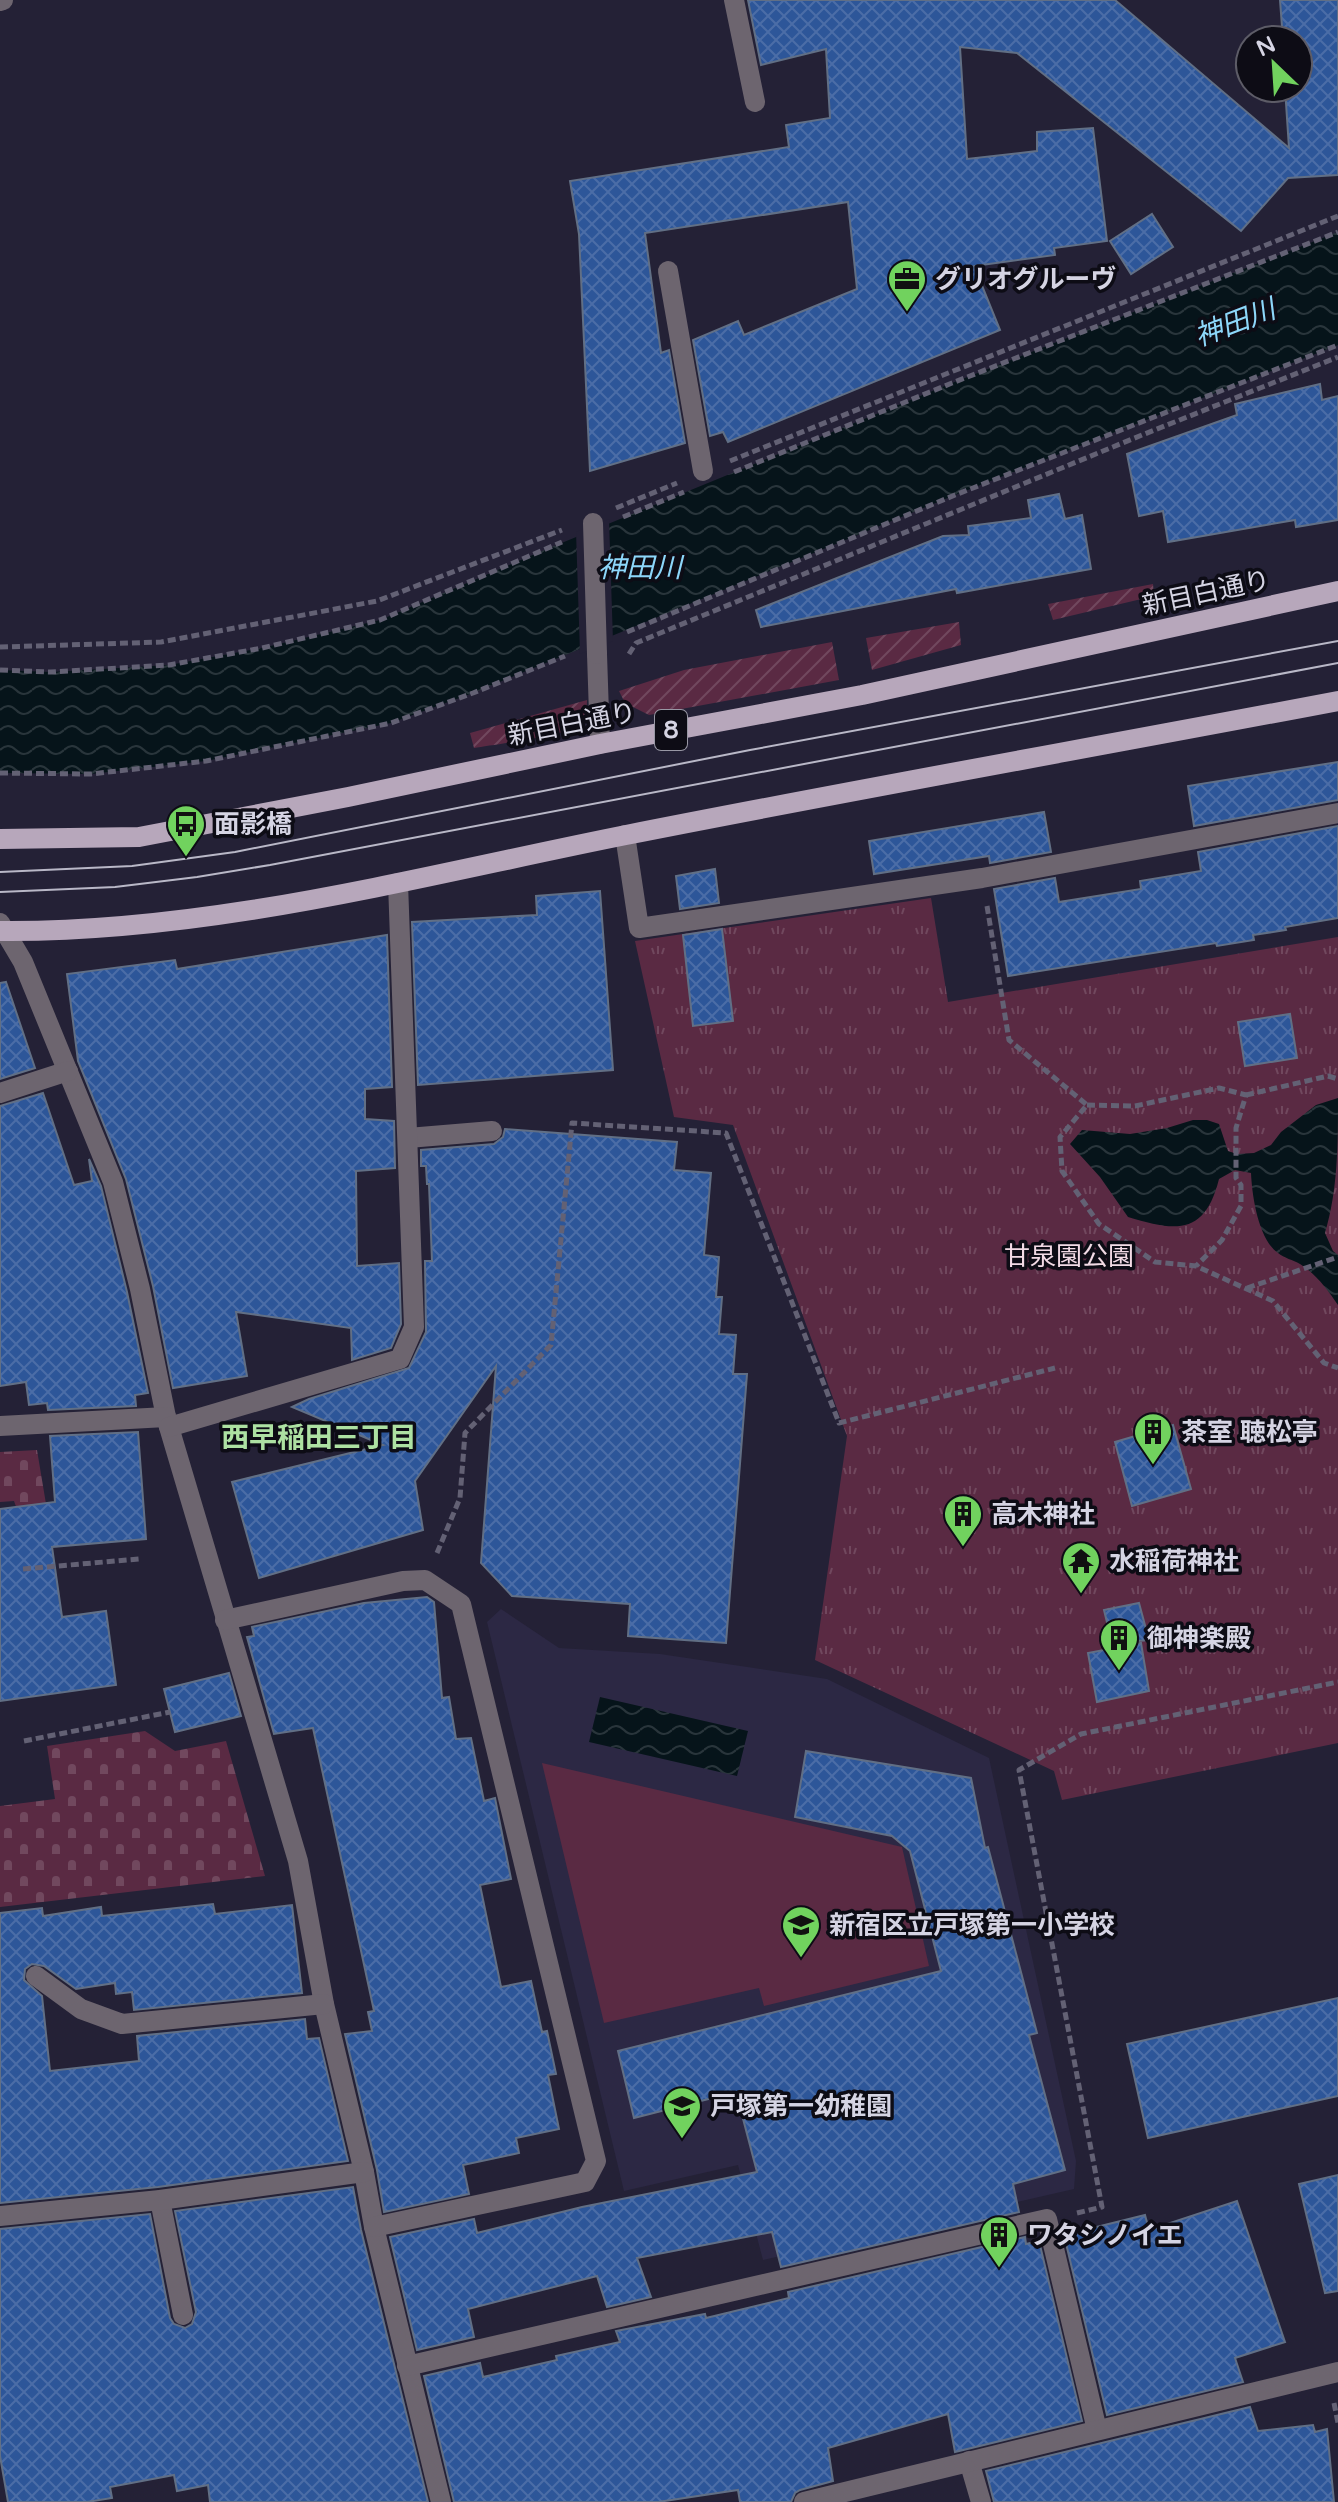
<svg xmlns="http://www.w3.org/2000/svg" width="1338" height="2502" font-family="'Varela Round','Noto Sans JP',sans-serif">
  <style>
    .built { fill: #2c2844 }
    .grass { fill: #5a2a43 }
    .cemetery { fill: url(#cemetery-stones) }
    .park { fill: url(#park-tufts) }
    .garden { fill: url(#garden-furrows) }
    .water { fill: url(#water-waves) }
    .pier { fill: #242136 }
    .building { fill: url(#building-cross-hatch); stroke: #616f85; stroke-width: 2 }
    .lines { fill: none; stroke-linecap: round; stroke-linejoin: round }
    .path { stroke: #636174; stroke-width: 5; stroke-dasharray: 8 4; stroke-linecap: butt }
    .minor { stroke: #6d656f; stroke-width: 20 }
    .major { stroke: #b7a7bb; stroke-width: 20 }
    .tram { stroke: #b9b8c7; stroke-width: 2 }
    .minor-bridge { stroke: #6d656f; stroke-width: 20 }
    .labels { text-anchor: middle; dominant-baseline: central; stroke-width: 7; stroke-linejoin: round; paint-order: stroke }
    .shield { fill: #0d0c15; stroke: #9998a5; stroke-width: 2 }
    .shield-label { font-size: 24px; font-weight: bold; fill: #d5d4e3 }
    .poi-label { font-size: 26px; font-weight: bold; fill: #d5d4e3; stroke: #0d0c15; text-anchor: start }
    .street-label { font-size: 26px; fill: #d5d4e3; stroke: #0d0c15 }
    .park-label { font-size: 26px; fill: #f2dae5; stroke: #0d0c15 }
    .water-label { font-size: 28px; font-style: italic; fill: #8dd7fa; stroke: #0d0c15 }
    .neighbourhood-label { font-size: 28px; font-weight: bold; fill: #ade1a2; stroke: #0d0c15 }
  </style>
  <defs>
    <pattern id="cemetery-stones" width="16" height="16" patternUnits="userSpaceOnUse" patternTransform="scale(2)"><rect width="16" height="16" fill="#5a2a43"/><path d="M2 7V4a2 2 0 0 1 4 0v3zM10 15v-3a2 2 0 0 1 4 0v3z" fill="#71485e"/></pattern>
    <pattern id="park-tufts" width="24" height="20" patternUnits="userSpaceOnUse" patternTransform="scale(2)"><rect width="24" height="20" fill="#5a2a43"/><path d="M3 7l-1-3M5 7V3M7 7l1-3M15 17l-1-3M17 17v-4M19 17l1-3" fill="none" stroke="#71485e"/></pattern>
    <pattern id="garden-furrows" width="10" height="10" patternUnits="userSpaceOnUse" patternTransform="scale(2)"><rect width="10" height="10" fill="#5a2a43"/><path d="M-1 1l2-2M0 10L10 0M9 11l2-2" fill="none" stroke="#71485e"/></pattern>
    <pattern id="water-waves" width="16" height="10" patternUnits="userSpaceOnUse" patternTransform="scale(2)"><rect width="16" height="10" fill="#06141a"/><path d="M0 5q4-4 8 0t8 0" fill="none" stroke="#29353b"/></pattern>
    <pattern id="building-cross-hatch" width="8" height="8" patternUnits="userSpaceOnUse" patternTransform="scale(2)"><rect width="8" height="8" fill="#2d5699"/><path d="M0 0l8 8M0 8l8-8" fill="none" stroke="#4b6da7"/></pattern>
  </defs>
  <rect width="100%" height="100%" fill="#242136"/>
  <path class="built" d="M501,1609l58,39 101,6 167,25 162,79 87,403 -2,28 -311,71 -25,-95 -114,26 -137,-569z"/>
  <path class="grass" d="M542,1763l360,84 27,119 -165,40 -5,-18 -155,35z"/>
  <g class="cemetery">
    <path d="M37,1450l11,66 -29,-1 -5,-14 -14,1v-50z"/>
    <path d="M145,1731l30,20 51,-10 39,135 -265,31v-101l55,-7 -8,-53z"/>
  </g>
  <path class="park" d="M931,898l17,104 390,-65v806l-276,57 -8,-29 -239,-111 32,-224 -114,-311 -59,-8 -39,-176z"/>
  <g class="garden">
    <path d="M1153,584l1,12 -101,24 -5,-16z"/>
    <path d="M959,622l2,23 -89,25 -6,-32z"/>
    <path d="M832,642l7,38 -190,35 -24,-12 -6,-12 65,-21z"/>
    <path d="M587,700c0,11 -3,20 -13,27 -15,10 -79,17 -100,21l-4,-15z"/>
  </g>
  <g class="water">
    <path d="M1338,232v113l-383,150 -482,198 -82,30 -185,38 -115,13 -91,-1v-103l51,2 118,-7 93,-17 118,-28 162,-69 410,-168z"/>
    <path d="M1338,1098c0,46 0,92 -13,135l8,18 5,4v50c-11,-16 -22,-31 -38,-41 -7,-4 -16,-6 -22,-11 -20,-14 -26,-58 -27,-80l-16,-3 -16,9c-14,56 -42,53 -91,38l-28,-40 -30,-33 12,-14 48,4 37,-6 26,-8h14l12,4 9,27 9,3 17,-1 17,-8 10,-13 35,-27z"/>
    <path d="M600,1697l148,34 -11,45 -148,-34z"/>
  </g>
  <path class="pier" d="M609,519l4,122 -33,13 -4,-122z"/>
  <g class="building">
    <path d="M748,0h367l174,148 -4,-60h13v-48h-15l-3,-40h58v175l-50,3 -47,53 -224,-178 -57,-6 7,112 70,-8v-19l56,-4 14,113 -53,7 1,7 -81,11 26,64 -272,112 -5,-10 -13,4 -17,-96 45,-19 6,14 113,-46 -9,-87 -203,31 16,120 8,-3 16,93 -95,28 -11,-237 -9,-53 219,-34 -3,-22 44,-7 -4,-69 -65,16z"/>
    <path d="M1152,214l21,33 -42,27 -21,-33z"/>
    <path d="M1320,384l2,16 16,-4v124l-42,7 -1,-7 -127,22 -5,-31 -24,5 -12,-62 110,-39 -2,-11z"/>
    <path d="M1059,494l6,25 17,-4 9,54 -134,24 -1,-4 -195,38 -5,-17 187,-74 26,-1 -1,-9 63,-8 -3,-18z"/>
    <path d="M1338,762v38l-144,26 -6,-40z"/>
    <path d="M1044,812l7,40 -61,11 -1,-7 -115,18 -5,-33z"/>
    <path d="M1338,826v92l-53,9 1,3 -33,5 1,5 -37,6 -1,-3 -208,33 -14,-87 61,-11 4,24 82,-13 -1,-8 61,-10 -3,-19z"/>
    <path d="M715,869l4,34 -39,6 -4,-33z"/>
    <path d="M600,891l13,179 -195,15 -6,-163 125,-7 -1,-19z"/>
    <path d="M722,929l11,92 -40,5 -10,-91z"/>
    <path d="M387,935l5,152 -27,2v30l29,2 1,47 -39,3 1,95 42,-3 2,61 -10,24 -39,12 -1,-32 -115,-16 11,64 -74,12 -20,-102 -27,-107 -48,-118 -11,-87 108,-14 2,9z"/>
    <path d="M6,982l29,86 -35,11v-96z"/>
    <path d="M1290,1014l7,44 -52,8 -7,-44z"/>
    <path d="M43,1093l31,92 18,-4 -3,-22 12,27 26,106 21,101 -13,2 1,11 -88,4 -1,-7 -18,2 -3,-23 -26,4v-280z"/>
    <path d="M505,1129l172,13 -3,28 37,3 -7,82 15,2 -3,40h6l-3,37 17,1 -3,39h14l-21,269 -98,-7 2,-32 -118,-8 -31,-33 15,-197 -81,115 8,49 -164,48 -27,-96 151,-37 -91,-38 17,-8 100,-31 17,-36 -1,-71h7l-3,-77h-2l-1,-18h-5v-16l73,-6 9,-7z"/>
    <path d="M1173,1425l18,64 -59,17 -17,-64z"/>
    <path d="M138,1432l8,107 -94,8 10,70 44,-6 10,74 -116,16v-192l55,-7 -5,-66z"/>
    <path d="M427,1597l7,5 8,96 7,-1 7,42 15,-1 13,63 11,-3 16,81 -31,6 21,102 30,-6 11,51 5,-1 9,43 -8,1 11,54 -43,9 3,15 -56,12 6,29 -85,18 -7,-42 -32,-136 27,-3 -4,-19 6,-1 -61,-283 -39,6 -27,-97 7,-1 -2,-9 112,-24z"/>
    <path d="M1139,1603l10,37 -37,3 -8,-33z"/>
    <path d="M1141,1643l8,48 -52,11 -9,-49z"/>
    <path d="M229,1673l12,43 -66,16 -11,-43z"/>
    <path d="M806,1751l165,27 14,70 3,-1 49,186 -8,2 36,135 -52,14 6,28 -238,55 -9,-35 -135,26 14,39 -44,10 -10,-31 -129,33 6,28 -57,13 -27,-113 84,-18 3,14 105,-26 175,-35 -21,-80 -102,26 -16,-67 323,-80 -31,-120 -18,-15 -97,-19z"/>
    <path d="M213,1904l2,10 77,-9 10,88 -168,17 -2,-18 -16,2 -1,-11 -39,6 -32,-23 -12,-2 -7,5 -1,11 18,16 8,75 89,-10 -2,-25 168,-17 2,20 12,-1 29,123 -190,26 -158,16v-290l42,-5 1,8 58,-9 1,9z"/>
    <path d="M1338,1998v98l-190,42 -21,-94z"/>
    <path d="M1338,2175v116l-13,2 -26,-109z"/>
    <path d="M353,2187l8,43 67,272h-218l-2,-17 -31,6 -3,-16 -64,12 2,11 -25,4h-79l-8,-46v-227l150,-15 20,104 4,6 11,4 7,-4 4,-12 -21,-101z"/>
    <path d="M1237,2201l48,141 -50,16 8,24 -136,33 -43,-180 81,-20 4,15z"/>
    <path d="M1025,2237l1,7 13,-3 43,180 -127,31 -7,-38 -120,34 5,33 -33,9 -5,3 -4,9h-51l-2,-12 -80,12h-204l-30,-126 56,-13 3,14 74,-17 -1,-4 64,-14 -4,-11 89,-17 1,4 83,-20 -1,-6z"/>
    <path d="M1250,2407l8,24 55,-6 2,7 12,-3 7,73h-340l-8,-31z"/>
  </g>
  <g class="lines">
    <g class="path">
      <path d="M730,461l608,-245"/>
      <path d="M734,472l218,-89 386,-151"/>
      <path d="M616,508l61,-25"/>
      <path d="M623,517l61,-25"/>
      <path d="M627,632l328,-137 383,-150"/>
      <path d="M0,647l161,-5 216,-41 185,-71"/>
      <path d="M629,654l7,-11 506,-208 196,-78"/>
      <path d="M0,670l51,2 118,-7 93,-17 118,-28 182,-78"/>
      <path d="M0,773l91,1 115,-13 185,-38 82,-30 92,-37"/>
      <path d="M987,906l22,134 78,65 -27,32 2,34 37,53 56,38 41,4 77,35 51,62 14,5"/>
      <path d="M1246,1095l82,-19 10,3"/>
      <path d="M1087,1105l48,1 84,-18 27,7 -10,33v50l5,7v21l-19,34 -26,26"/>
      <path d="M1247,1288l91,-31"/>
      <path d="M437,1553l23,-55 5,-65 86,-88 21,-222 154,10 113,290 216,-55"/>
      <path d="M23,1569l116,-10"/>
      <path d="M24,1741l146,-29"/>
      <path d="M1077,2213l25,-6 -83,-437 62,-36 257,-52"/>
      <path d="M1334,2403l4,20"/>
    </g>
    <g class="minor">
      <path d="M734,0l21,102"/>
      <path d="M0,1l3,-1"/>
      <path d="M668,271l35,200"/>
      <path d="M597,654l3,90"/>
      <path d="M625,835l14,93 343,-50 356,-65"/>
      <path d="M0,923l23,39 90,220 27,107 26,128 132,444 26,143 40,168 10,55 67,275"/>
      <path d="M0,1093l68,-22"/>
      <path d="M408,1138l84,-7"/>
      <path d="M0,1426l166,-9"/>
      <path d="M169,1427l231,-68 14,-32 -16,-444"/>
      <path d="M225,1620l178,-39 22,-1 36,24 135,557 -11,21 -211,45"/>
      <path d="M36,1976l45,33 41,15 202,-20"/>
      <path d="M160,2200l23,115"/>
      <path d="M0,2216l160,-16 204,-28"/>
      <path d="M407,2366l640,-147 50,211"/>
      <path d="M969,2461l12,41"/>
      <path d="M804,2502l534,-130"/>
    </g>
    <g class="major">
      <path d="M0,839l139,-2 209,-40 252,-53 262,-49 476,-104"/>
      <path d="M0,931c212,2 420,-55 626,-96 237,-47 475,-89 712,-134"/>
    </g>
    <g class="tram">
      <path d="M0,872l132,-6 103,-14 515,-102 588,-109"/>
      <path d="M0,892l115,-5 82,-10 73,-12 1068,-202"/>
    </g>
    <path class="minor-bridge" d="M593,523l4,131"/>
  </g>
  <defs>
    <symbol id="office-pin" viewBox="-11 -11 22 30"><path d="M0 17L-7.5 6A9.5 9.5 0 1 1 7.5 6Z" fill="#71d25e" stroke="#0d0c15"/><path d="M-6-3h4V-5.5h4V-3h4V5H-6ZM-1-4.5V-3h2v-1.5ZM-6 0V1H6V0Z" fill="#111"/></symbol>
    <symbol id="bus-pin" viewBox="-11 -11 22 30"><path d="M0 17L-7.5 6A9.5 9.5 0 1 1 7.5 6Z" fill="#71d25e" stroke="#0d0c15"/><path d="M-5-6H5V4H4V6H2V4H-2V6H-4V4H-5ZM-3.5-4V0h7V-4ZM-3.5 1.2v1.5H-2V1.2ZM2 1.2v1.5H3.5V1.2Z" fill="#111"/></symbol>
    <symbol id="building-pin" viewBox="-11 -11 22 30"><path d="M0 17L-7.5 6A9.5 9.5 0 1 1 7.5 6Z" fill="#71d25e" stroke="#0d0c15"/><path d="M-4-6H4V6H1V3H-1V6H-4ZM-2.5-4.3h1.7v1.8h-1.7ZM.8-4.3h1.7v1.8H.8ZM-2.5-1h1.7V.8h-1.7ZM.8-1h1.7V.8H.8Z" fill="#111"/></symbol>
    <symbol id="temple-pin" viewBox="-11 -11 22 30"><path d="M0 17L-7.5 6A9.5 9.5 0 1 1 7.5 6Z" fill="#71d25e" stroke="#0d0c15"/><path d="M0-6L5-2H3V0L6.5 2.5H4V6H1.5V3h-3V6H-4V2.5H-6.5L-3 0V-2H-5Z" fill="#111"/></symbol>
    <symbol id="school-pin" viewBox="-11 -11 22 30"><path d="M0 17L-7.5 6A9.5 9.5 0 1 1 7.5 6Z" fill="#71d25e" stroke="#0d0c15"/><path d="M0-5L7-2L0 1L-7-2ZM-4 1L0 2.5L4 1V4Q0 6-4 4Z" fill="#111"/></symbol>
  </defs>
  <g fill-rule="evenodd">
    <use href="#office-pin" x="885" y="257" width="44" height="60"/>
    <use href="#bus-pin" x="164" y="802" width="44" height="60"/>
    <use href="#building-pin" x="1131" y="1410" width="44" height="60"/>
    <use href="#building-pin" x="941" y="1492" width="44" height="60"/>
    <use href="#temple-pin" x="1059" y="1539" width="44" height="60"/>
    <use href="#building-pin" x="1097" y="1616" width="44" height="60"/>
    <use href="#school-pin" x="779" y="1903" width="44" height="60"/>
    <use href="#school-pin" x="660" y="2084" width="44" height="60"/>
    <use href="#building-pin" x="977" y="2213" width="44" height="60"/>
  </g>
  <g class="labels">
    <rect class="shield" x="655" y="710" width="32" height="40" rx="6"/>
    <g class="shield-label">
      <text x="671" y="730">8</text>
    </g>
    <g class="poi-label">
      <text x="935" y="279">グリオグルーヴ</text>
      <text x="214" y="824">面影橋</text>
      <text x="1181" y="1432">茶室 聴松亭</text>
      <text x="991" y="1514">高木神社</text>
      <text x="1109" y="1561">水稲荷神社</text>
      <text x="1147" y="1638">御神楽殿</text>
      <text x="829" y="1925">新宿区立戸塚第一小学校</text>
      <text x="710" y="2106">戸塚第一幼稚園</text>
      <text x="1027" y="2235">ワタシノイエ</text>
    </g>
    <g class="street-label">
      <text transform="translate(1206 593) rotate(-12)">新目白通り</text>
      <text transform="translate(572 724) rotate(-11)">新目白通り</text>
    </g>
    <g class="park-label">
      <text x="1069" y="1256">甘泉園公園</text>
    </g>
    <g class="water-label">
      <text transform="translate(1235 323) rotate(-21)">神田川</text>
      <text x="640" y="568">神田川</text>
    </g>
    <g class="neighbourhood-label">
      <text x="319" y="1438">西早稲田三丁目</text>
    </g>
  </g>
  <g transform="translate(1274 64) rotate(335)"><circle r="38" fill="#0d0c15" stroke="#5d5c67" stroke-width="2"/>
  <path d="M0-6L14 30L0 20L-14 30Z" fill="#71d25e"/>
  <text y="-12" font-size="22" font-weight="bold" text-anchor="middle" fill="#d5d4e3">N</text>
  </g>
</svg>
